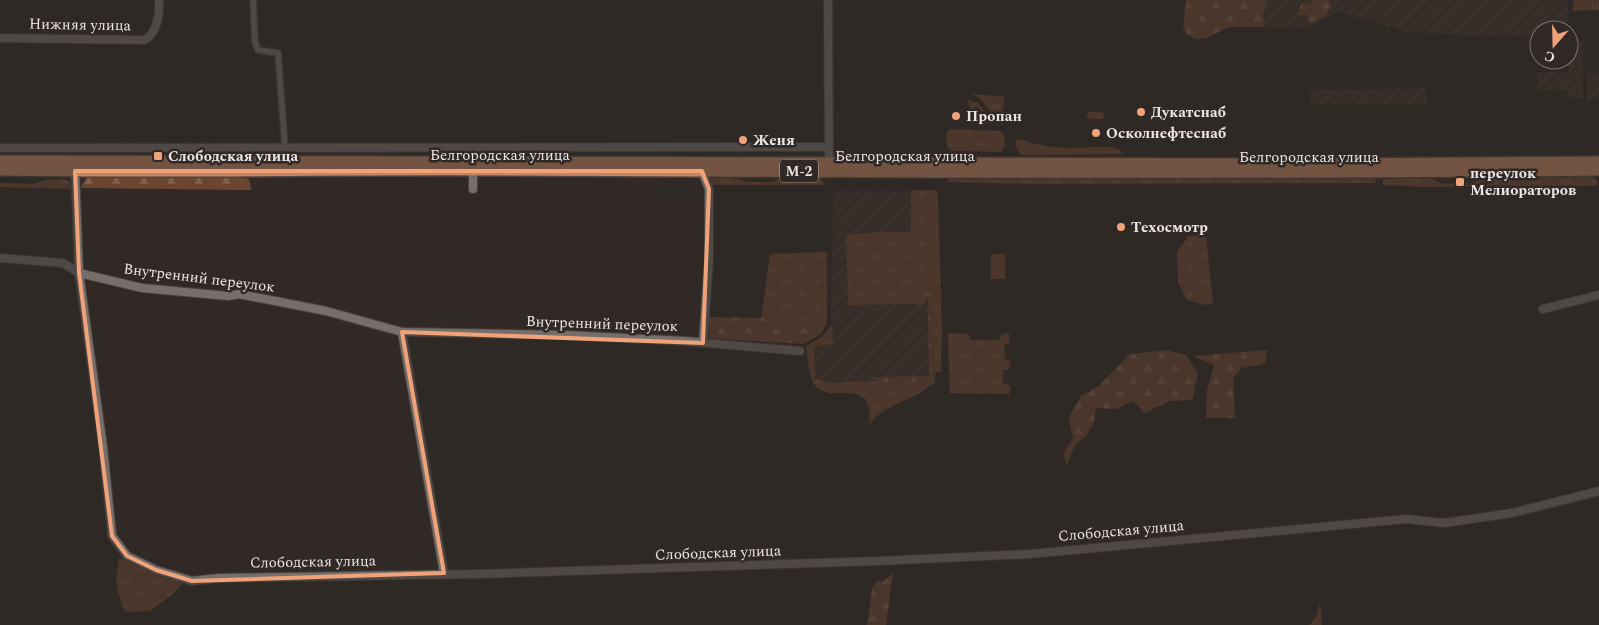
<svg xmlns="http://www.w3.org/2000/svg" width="1599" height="625" font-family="Spectral,serif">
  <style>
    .industrial { fill: url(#industrial-furrows) }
    .grass { fill: url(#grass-tufts) }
    .forest { fill: url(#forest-firs) }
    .pitch { fill: #6c4530 }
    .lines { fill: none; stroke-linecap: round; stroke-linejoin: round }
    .pedestrian-casing { stroke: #4b4542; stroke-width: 8 }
    .minor-casing { stroke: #4b4542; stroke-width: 10 }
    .primary-casing { stroke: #4b4542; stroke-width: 14 }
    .pedestrian { stroke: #766e6a; stroke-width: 5.5 }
    .minor { stroke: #766e6a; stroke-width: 8 }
    .primary { stroke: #c58562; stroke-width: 11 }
    .marked { fill: none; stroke: #f0a279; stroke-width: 4; stroke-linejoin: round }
    .poi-dot { fill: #f0a279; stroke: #302926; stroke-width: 2 }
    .labels { text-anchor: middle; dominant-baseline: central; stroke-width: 5; stroke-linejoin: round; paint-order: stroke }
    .shield { fill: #302926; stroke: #b3adab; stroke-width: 1 }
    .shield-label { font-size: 14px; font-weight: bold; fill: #ebe6e4 }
    .street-label { font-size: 15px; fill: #ebe6e4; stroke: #302926 }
    .poi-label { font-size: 15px; font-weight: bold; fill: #ebe6e4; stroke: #302926; text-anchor: start }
  </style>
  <defs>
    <pattern id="industrial-furrows" width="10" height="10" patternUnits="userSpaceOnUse" patternTransform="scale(1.25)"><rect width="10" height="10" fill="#3e312b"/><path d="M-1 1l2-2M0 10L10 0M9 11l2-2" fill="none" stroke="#51453f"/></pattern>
    <pattern id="grass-tufts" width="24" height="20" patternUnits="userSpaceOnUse" patternTransform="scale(1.25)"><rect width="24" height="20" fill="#6c4530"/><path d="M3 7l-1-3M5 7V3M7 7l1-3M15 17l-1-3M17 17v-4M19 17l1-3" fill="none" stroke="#81604e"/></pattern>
    <pattern id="forest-firs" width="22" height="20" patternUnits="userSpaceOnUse" patternTransform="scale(1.25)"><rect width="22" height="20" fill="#6c4530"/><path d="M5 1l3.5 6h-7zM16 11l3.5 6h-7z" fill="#81604e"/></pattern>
  </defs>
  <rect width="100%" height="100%" fill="#302926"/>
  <g class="industrial">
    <path d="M1186,0h382l-1,26 -6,4h-22v4l-30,3 -100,-5 -72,-20 -29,15h-80l-21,11 -11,1 -10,-5 -2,-7z"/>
    <path d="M1569,41l14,1v56h-15v-8h-31v-18h32z"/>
    <path d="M1587,73h12v24l-12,4z"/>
    <path d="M1426,88v16l-115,1 -1,-15z"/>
    <path d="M833,191h97l4,190 -115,4 -7,-8 -1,-32 20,-13z"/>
  </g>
  <g class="grass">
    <path d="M1573,0h26v10l-26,1z"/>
    <path d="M972,94l32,3 -2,28 -4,-2 -17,-24z"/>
    <path d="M967,100l11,3 14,17 -1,3 -19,-1 -1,-7 5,3 3,-1 2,-6 -3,-4 -7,2z"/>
    <path d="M1089,112h13l2,1v4l-4,3v-1h-8v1l-5,-3 -1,-2z"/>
    <path d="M949,129l51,2 4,4 1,10 -4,7 -50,-1c-6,-5 -6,-16 -2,-22z"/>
    <path d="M1019,139c6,1 12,4 18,5 12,3 27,4 39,4 14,0 34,-4 45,3l1,3 -101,1 -5,-8v-6z"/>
    <path d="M714,174l16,2 18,6h24l15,-7 31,1 8,9h-115v-8z"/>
    <path d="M1372,175l4,3 -1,5 -343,1 -85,-2 3,-6z"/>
    <path d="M1428,177l15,7 27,-1 17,-5 98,-1h8l4,3 1,6 -177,1 -38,-2v-5l2,-1z"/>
    <path d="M62,179l7,2 2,8 -71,-2v-4l34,1 12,-4z"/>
    <path d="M913,190h23l2,3 4,136 -1,43h-5l-2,11c-6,4 -13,10 -20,13 -16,8 -35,14 -45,29 0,-6 1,-15 -1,-20 -9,-24 -41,-1 -54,-21 -6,-10 -6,-26 -8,-38l16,-9 10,-12 1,19 -19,2 1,33 8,1 1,3 51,-2 2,2 58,-2 -3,-49 1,-40 -13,1 -4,11 -68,1 -2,-70 36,-3h29v-40z"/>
    <path d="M1188,236h18l7,67 -8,2 -19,-6 -8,-17 -1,-30z"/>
    <path d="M827,252v71l-6,11 -6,-11 -54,-5 9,-64z"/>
    <path d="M948,333l21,1 1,6h29l2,-5 5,-2 4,2 -1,8 -5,2 1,14 4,1 2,3 -2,6 -6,1v13l5,1 3,4 -2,6 -59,-1z"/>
    <path d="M119,559l9,1 23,12 30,9 1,3 -8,9 -24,18 -25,1c-8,-20 -11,-32 -6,-53z"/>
  </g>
  <g class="forest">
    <path d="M1186,0h73l8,1 -4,11 1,15h-36l-21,11 -11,1 -10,-5 -3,-7z"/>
    <path d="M1314,0h15l2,4 -5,12 -17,8 -1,-9h-10l3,-12 10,1z"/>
    <path d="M87,177l158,1 4,1 2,11 -170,-2 2,-5z"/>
    <path d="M933,292l-1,40 3,49 -58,2 -6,-6 58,-1 -1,-78 -7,9 -5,-3 4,-11z"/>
    <path d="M709,317l52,1 54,5 6,11 -17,10 -98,-6z"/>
    <path d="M1166,350l20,5 12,19 -6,26 -23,1 -24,12 -12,-12 -17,8 -20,-1 -2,15 -8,13 -11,9 -8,20 -4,-11 10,-16 -4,-21 12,-21 18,-10 31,-32z"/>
    <path d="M1267,350l-2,14 -24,4 -8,11 2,39h-29l1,-28 7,-25 -21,-9z"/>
    <path d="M893,573l-7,52h-19l5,-36 4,-8h8z"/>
    <path d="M1320,602l2,23h-13l7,-7z"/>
  </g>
  <rect class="pitch" x="991" y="254" width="14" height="25"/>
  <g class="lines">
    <defs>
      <path id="pedestrian" d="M253,0l2,42 3,8 20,3 7,94"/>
      <g id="minor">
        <path d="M828,0l1,162"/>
        <path d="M0,38l144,2c13,-6 16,-26 15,-40"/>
        <path d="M0,148l829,-1"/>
        <path d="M75,171l4,102 24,174 9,89 15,20 29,14 36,11 27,-3 259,-4 400,-13 152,-7 376,-35 38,4 68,-10 87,-22"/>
        <path d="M702,171l7,18v71l-6,83"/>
        <path d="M473,189v-19"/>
        <path d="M0,258l63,5 16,10 63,15 86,8 11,-2 87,17 76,21 163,3 119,6 116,10"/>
        <path d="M1543,309l56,-14"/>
        <path d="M402,332l42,241"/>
      </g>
      <g id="primary">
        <path d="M0,161l1327,3 272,-2"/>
        <path d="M0,170c166,3 332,-1 498,0 367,2 734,4 1101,0"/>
      </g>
    </defs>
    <use href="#pedestrian" class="pedestrian-casing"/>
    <use href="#minor" class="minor-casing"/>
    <use href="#primary" class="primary-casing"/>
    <use href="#pedestrian" class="pedestrian"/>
    <use href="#minor" class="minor"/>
    <use href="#primary" class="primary"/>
  </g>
  <path d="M0 0H1599V625H0ZM75,171h627l7,18 -6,154 -301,-11 42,241 -252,8 -36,-11 -29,-14 -15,-20 -33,-263z" fill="#302926" fill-opacity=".55" fill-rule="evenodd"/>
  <path class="marked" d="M75,171h627l7,18 -6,154 -301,-11 42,241 -252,8 -36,-11 -29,-14 -15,-20 -33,-263z"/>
  <g class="poi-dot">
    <circle cx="1141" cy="112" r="5"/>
    <circle cx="956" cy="116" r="5"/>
    <circle cx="1096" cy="133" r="5"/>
    <circle cx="743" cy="140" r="5"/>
    <rect x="153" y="151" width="10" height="10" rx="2.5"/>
    <rect x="1455" y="177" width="10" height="10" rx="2.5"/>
    <circle cx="1121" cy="227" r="5"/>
  </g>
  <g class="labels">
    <rect class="shield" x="780" y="159.5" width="38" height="23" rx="4"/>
    <g class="shield-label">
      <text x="799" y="171">М-2</text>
    </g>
    <g class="street-label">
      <text transform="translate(80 25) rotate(1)">Нижняя улица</text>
      <text x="500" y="155">Белгородская улица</text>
      <text x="905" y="156">Белгородская улица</text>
      <text x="1309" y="157">Белгородская улица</text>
      <text transform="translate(199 278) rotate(7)">Внутренний переулок</text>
      <text transform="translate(602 324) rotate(2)">Внутренний переулок</text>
      <text transform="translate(1121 531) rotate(-5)">Слободская улица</text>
      <text transform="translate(718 553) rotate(-2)">Слободская улица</text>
      <text transform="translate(313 562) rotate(-1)">Слободская улица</text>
    </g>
    <g class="poi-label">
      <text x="1151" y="112">Дукатснаб</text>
      <text x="966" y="116">Пропан</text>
      <text x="1106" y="133">Осколнефтеснаб</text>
      <text x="753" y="140">Женя</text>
      <text x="168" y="156">Слободская улица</text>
      <text x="1470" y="173">переулок<tspan x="1470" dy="17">Мелиораторов</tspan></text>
      <text x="1131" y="227">Техосмотр</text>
    </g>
  </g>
  <g transform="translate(1554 45) rotate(200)"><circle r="24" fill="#302926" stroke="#7b7572"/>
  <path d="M0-4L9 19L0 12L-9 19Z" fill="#f0a279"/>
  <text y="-8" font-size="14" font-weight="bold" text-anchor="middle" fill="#ebe6e4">С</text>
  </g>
</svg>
